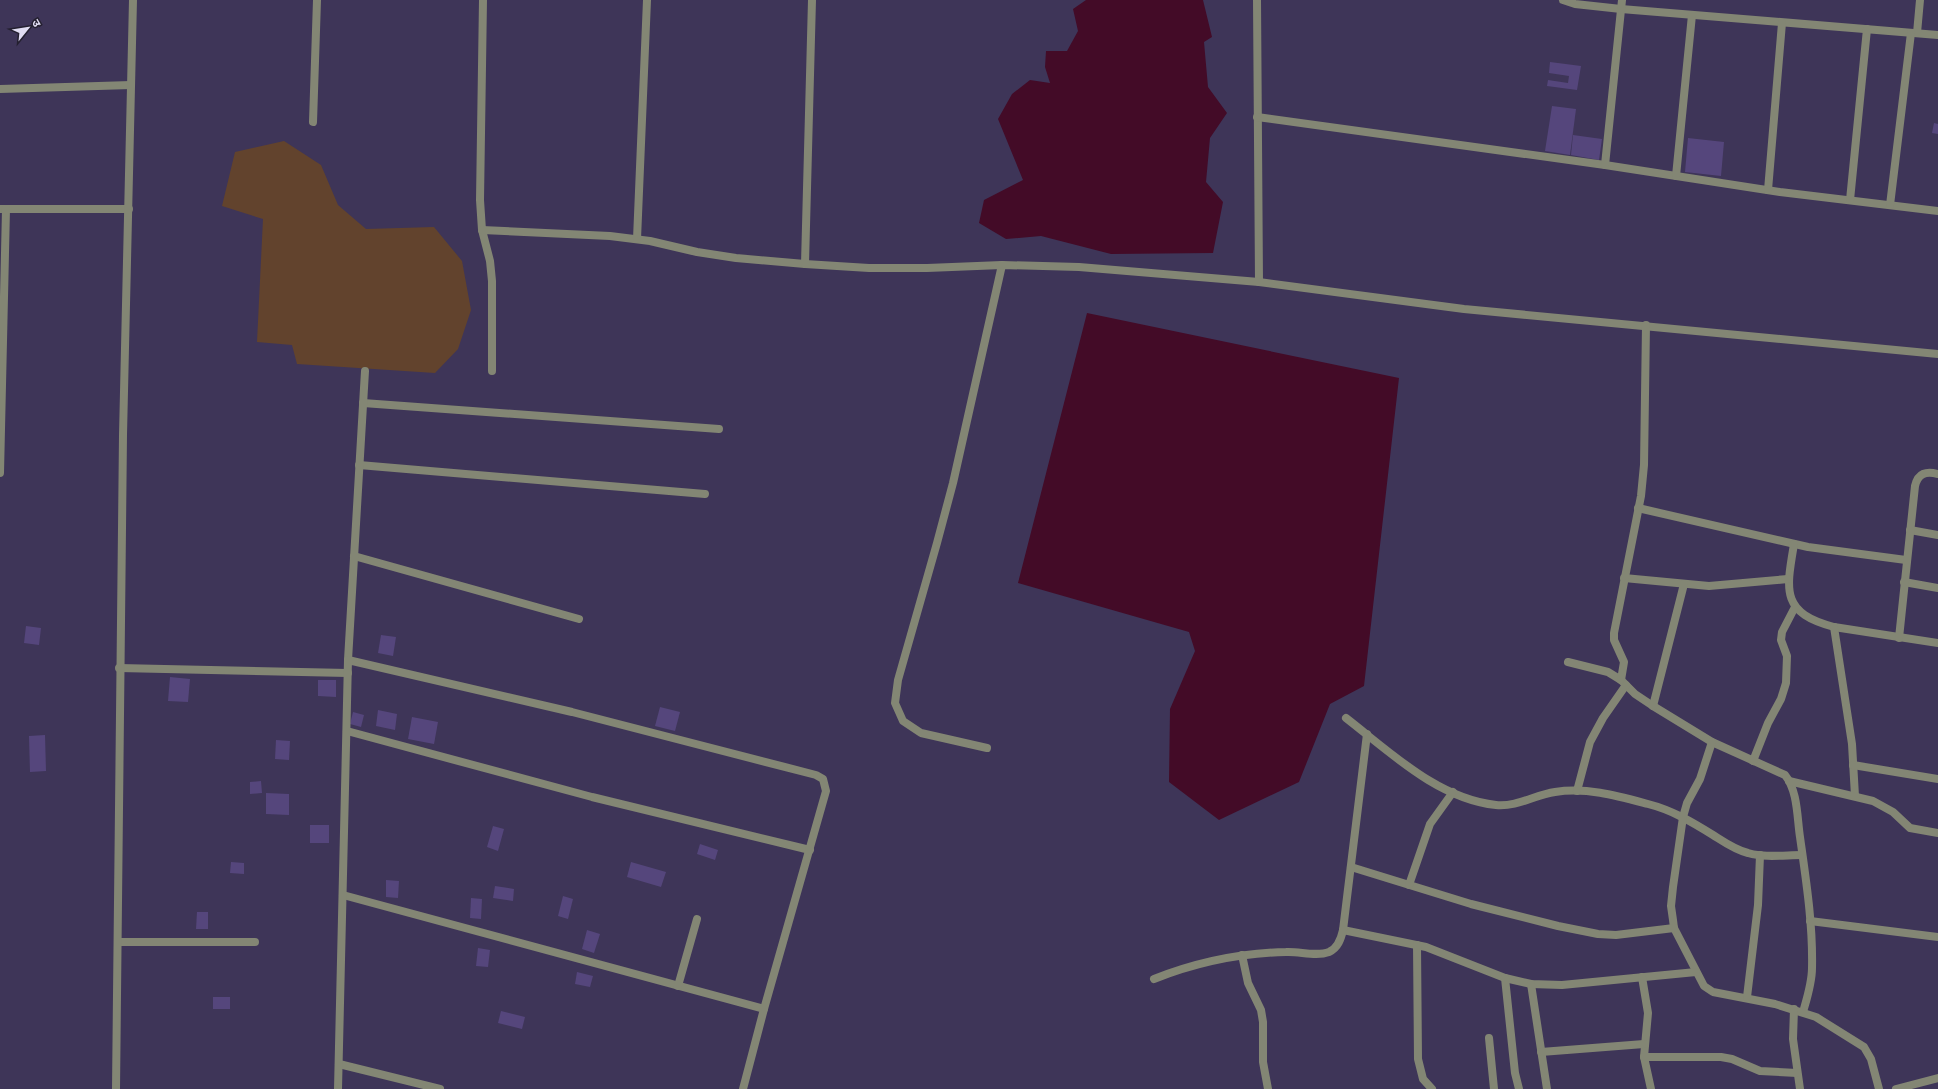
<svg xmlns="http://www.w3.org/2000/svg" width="1938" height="1089" font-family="'DM Sans','Noto Sans Devanagari',sans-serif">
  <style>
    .green { fill: #62432d }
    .water { fill: #430b27 }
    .building { fill: #55467c }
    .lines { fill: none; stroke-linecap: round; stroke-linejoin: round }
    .service { stroke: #838674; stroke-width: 8 }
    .minor { stroke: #838674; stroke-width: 8 }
  </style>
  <rect width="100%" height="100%" fill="#3e3558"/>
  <path class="green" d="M284,141l37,24 17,40 28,24 68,-2 28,34 9,49 -13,39 -23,24 -138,-9 -5,-19 -35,-3 6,-123 -41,-13 13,-54z"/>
  <g class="water">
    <path d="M1086,0h117l9,37 -8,5 4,45 19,26 -17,25 -4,44 17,20 -10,51 -102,1 -70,-18 -35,3 -27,-16 5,-23 39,-20 -25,-61 14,-25 18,-14 20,3 -5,-16 1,-16h21l11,-20 -5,-22z"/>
    <path d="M1087,313l312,65 -35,308 -34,18 -31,78 -80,38 -50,-38 1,-73 25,-58 -6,-19 -171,-49z"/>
  </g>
  <g class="building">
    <path d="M1550,62l31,4 -4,24 -30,-4 1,-6 20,3 1,-7 -20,-3z"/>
    <path d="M1552,106l24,3 -6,46 -25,-4z"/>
    <path d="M1934,123l4,1v10l-6,-1z"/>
    <path d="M1573,135l29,4 -3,21 -28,-5z"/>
    <path d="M1688,138l36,4 -3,34 -36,-4z"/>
    <path d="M26,626l15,2 -2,17 -15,-2z"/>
    <path d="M381,635l15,2 -3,19 -15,-3z"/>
    <path d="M170,677l20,2 -2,23 -20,-1z"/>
    <path d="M318,680h18v17l-18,-1z"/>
    <path d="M660,707l20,5 -5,19 -20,-5z"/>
    <path d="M378,710l19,4 -2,16 -19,-4z"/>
    <path d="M353,712l11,3 -3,12 -11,-3z"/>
    <path d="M412,717l26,5 -4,22 -26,-5z"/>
    <path d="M45,735l1,36 -16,1 -1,-36z"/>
    <path d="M276,740l14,1 -1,19 -14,-1z"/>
    <path d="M261,781l1,12 -12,1v-12z"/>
    <path d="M266,793l23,1v21l-23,-1z"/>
    <rect x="310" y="825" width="19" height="18"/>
    <path d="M493,826l11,3 -6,22 -11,-4z"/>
    <path d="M700,844l18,6 -3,10 -18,-6z"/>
    <path d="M231,862l13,1v11l-14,-1z"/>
    <path d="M631,862l35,10 -5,15 -34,-10z"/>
    <path d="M386,880l13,1 -1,17 -12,-1z"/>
    <path d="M495,886l19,3 -1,12 -20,-3z"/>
    <path d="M563,896l10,3 -5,20 -10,-3z"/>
    <path d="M471,898l11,1 -1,20 -11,-1z"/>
    <path d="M197,912h11v17h-12z"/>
    <path d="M587,930l13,4 -6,19 -12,-4z"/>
    <path d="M478,948l12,2 -2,17 -12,-1z"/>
    <path d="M577,972l16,4 -3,11 -15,-3z"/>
    <rect x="213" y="997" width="17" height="12"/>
    <path d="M501,1011l24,6 -3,12 -24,-6z"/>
  </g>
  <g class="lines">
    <g class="service">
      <path d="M987,748l-66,-15 -18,-12 -8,-18 3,-23 39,-137 16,-60 49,-218"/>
      <path d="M118,942h137"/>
    </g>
    <g class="minor">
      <path d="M483,0l-3,200 2,30 8,31 2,20v90"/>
      <path d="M1257,0l2,282"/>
      <path d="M1563,0l12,4 46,5 317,26"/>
      <path d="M1917,33l3,-33"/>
      <path d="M0,89l131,-4"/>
      <path d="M1257,117l348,48 175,27 158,19"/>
      <path d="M313,122l4,-122"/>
      <path d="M1605,165l17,-165"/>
      <path d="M1676,176l16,-161"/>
      <path d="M1768,190l14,-167"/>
      <path d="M1850,200l17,-171"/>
      <path d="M1890,205l21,-172"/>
      <path d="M0,209h129"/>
      <path d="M482,230l128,6 40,5 47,11 39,6 69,6 64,4h58l75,-3 77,2 180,15 205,27 474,45"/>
      <path d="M637,239l10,-239"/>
      <path d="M805,264l7,-264"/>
      <path d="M363,403l356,26"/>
      <path d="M359,465l346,29"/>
      <path d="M0,473l6,-264"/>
      <path d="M1638,508l170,39 98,13"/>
      <path d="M1910,530l28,5"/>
      <path d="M1794,544c-8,47 -13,69 40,83l104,16"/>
      <path d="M354,556l225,63"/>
      <path d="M1624,578l85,8 79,-7"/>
      <path d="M1904,582l34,6"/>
      <path d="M1834,627l18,117 3,52"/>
      <path d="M1899,638l16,-152c3,-13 11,-15 23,-12"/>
      <path d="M348,660l17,-289"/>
      <path d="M1568,662l40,10 13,8 14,14 18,12 59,36 73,33c13,16 12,43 15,62 6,43 13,87 12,131 0,15 -5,30 -9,44"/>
      <path d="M119,668l229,5"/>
      <path d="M1621,680l3,-18 -10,-22v-7l27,-137 3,-31 2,-140"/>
      <path d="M1653,706l31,-122"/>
      <path d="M1346,718c44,34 92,81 150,87 21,2 39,-10 59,-13 32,-5 63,4 93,12 24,6 44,18 65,31 11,7 22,15 35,18 17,5 37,2 54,2"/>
      <path d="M347,731l245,66 218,53"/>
      <path d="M1712,742l-12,37 -13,24 -4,14 -10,70 -2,19 2,14 1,8 30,58 9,6 62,12 41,13 48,30 7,12 8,30"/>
      <path d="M1753,761l15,-38 13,-24 5,-16 1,-27 -6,-16 1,-8 13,-25"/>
      <path d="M1853,765l85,14"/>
      <path d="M1789,781l84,20 20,11 17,16 28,5"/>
      <path d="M1577,791l13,-49 13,-24 23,-33"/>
      <path d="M1351,867l120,37 87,22 40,8 18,1 58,-7"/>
      <path d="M1409,885l21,-61 23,-32"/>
      <path d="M343,895l421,114"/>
      <path d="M1810,921l128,16"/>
      <path d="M1343,930l83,17 79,31 26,6 31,1 134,-13"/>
      <path d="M1417,945l1,114 5,20 9,10"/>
      <path d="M1242,955l6,28 13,27 2,12v40l5,27"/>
      <path d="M1642,977l6,36 -4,44 7,32"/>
      <path d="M1505,978l10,95 4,16"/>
      <path d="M1154,979c43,-17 86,-26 132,-27 13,-1 30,5 43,0 9,-4 12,-13 14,-22l24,-196"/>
      <path d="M1531,984l16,105"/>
      <path d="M678,986l19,-67"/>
      <path d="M1747,997l11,-92 2,-50"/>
      <path d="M1794,1009l-1,30 7,50"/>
      <path d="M1489,1038l5,51"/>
      <path d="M1541,1052l103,-8"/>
      <path d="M1644,1057h77l11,2 28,12 37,2"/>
      <path d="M339,1064l101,25"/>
      <path d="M116,1089l7,-654 10,-435"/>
      <path d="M338,1089l10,-429 224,52 244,63 7,4 3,12 -62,218 -21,80"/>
      <path d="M1896,1089l42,-11"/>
    </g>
  </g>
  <g transform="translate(28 28) rotate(60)" stroke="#242030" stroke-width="3" paint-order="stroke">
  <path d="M0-3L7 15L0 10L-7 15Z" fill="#e0dcf2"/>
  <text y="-6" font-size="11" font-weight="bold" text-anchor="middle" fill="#e0dcf2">उ</text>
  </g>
</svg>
